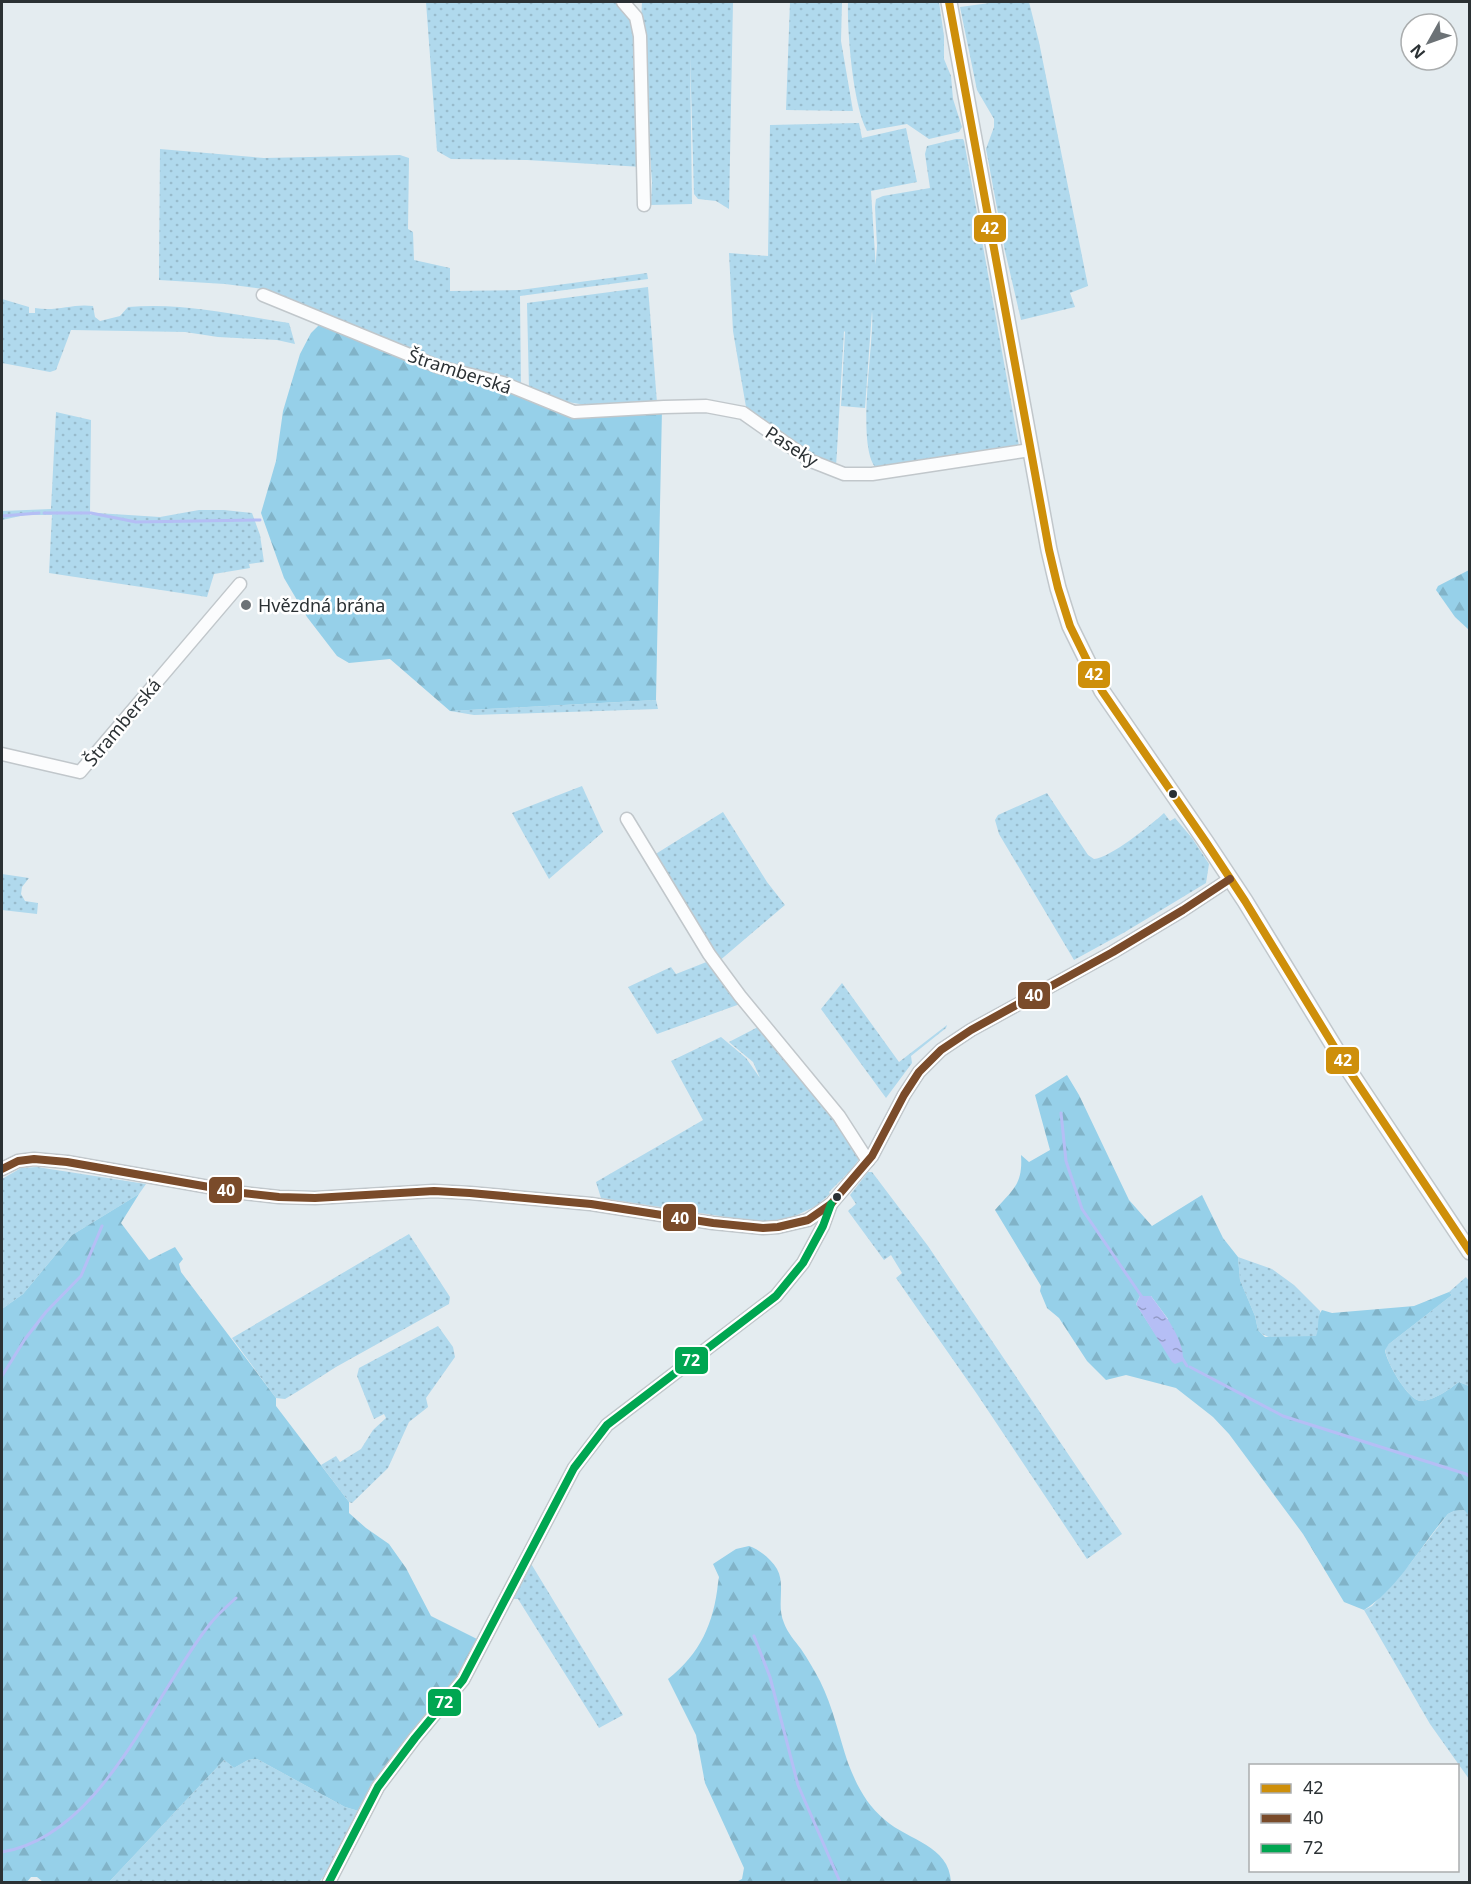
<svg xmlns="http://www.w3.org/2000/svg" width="1471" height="1884" font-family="'Noto Sans',sans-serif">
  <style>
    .grass { fill: url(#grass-dots) }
    .forest { fill: url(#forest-firs); fill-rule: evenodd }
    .water { fill: url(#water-ripples) }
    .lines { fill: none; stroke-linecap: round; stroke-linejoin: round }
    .stream { stroke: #b5bef5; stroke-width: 3 }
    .minor-casing { stroke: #c1c7cb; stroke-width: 15 }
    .major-casing { stroke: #c1c7cb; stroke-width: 18 }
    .minor { stroke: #fbfcfd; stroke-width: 12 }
    .major { stroke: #fbfcfd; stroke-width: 15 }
    .bus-1-casing { stroke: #fff; stroke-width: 12 }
    .bus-2-casing { stroke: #fff; stroke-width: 12 }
    .bus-3-casing { stroke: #fff; stroke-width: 12 }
    .bus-1 { stroke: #ce8f0a; stroke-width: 8 }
    .bus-2 { stroke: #7a4b2a; stroke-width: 8 }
    .bus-3 { stroke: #00a651; stroke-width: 8 }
    .poi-dot { fill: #6c7276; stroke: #fff; stroke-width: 2 }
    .bus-dot { fill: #2b3134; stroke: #fff; stroke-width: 2 }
    .labels { text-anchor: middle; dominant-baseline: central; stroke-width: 5; stroke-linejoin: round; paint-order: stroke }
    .street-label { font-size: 18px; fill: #2b3134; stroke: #fff }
    .poi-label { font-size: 18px; fill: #2b3134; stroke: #fff; text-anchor: start }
    .line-badge { stroke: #fff; stroke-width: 2 }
    .badge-label { font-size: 16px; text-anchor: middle; font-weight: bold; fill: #fff }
  </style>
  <defs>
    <pattern id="grass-dots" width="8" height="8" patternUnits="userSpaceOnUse" patternTransform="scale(1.5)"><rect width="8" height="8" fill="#b0d9ed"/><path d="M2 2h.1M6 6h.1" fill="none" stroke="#98bbcc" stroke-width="1.8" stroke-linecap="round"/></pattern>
    <pattern id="forest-firs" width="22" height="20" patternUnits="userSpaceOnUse" patternTransform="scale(1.5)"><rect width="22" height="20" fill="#96d0e9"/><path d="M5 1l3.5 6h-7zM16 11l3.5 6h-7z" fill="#81b3c8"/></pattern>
    <pattern id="water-ripples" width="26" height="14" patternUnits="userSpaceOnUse" patternTransform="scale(1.5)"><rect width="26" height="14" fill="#b5bef5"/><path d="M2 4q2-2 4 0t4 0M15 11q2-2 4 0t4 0" fill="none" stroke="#939bc7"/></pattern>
  </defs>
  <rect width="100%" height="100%" fill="#e4ecf0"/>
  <g class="grass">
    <path d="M426,2h191l14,15 5,14 6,136 -115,-7 -76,-1 -14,-8z"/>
    <path d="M642,2h91l-4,207 -13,-8 -18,-2 -4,-5 -4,-139 2,149 -41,1 1,-23 -11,-161z"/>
    <path d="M790,2h52l-1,39 12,70 -67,-1z"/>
    <path d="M848,2h91l5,34v23l7,17 2,23 9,28 -3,5 -30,7 -22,-15 -40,7c-14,-26 -20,-99 -19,-129z"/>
    <path d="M997,2h32l10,40 49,244 -18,7 5,14 -54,13 -16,-69 -19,-102 8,-22v-8l-17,-29 -17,-83z"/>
    <path d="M859,123l3,15 44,-10 11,54 -46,9 5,79 -2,18 3,-42 -2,-39 1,-8 7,-3 47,-8 -5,-34 2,-8 29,-7h7l1,2 55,305 -141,24c-24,-19 -3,-129 -6,-159l-7,97 -24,-2 4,-74 -1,-1 -8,136 -28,-14 -62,-46 -13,-76 -4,-78 39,3 2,-131z"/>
    <path d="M160,149l104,9 136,-3 9,3 -1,71 5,3 1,28 36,8v23l70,-1 127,-17 1,6 -128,17 1,90 -61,-16 -197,-81 -38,-5 -66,-4z"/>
    <path d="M648,287l9,116 -71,2 -31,-5 -26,-11 -2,-86z"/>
    <path d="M2,299l27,8v6h6v-5c22,4 38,-5 58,-2l2,11 5,4 20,-5 8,-9c55,-5 108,8 161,16l6,21 -18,-4 -59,-3 -33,-5 -114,-2 -15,40 -6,2 -48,-9z"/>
    <path d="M56,412l35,8 -1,95 7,-2 63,4 39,-7h25l28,3 8,22 4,27 -15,2 1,4 -36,6 -7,23 -158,-24 3,-58h-27l-23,5v-9l49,-2z"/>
    <path d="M656,700l2,9 -184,6 -24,-4z"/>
    <path d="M582,786l21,46 -54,47 -37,-66z"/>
    <path d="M1047,793l41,62 6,4c16,-1 57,-34 70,-46l6,8 5,-3 17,20 17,26 -3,19 -81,49 -51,28 -75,-126 -4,-14 3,-5z"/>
    <path d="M723,812l44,70 18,23 -67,57 -64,-107z"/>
    <path d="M2,874l27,4 -7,9 -1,7 4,7 13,2 -1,11 -35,-4z"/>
    <path d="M709,961l31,43 -83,30 -29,-47 43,-20 5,7z"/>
    <path d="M842,983l57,79 48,-37 -1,3 -35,28 1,7 -26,35 -65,-89z"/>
    <path d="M758,1027l66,76 37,53 -9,13 -23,23 1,2 -14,12 -25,12 -32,4 -158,-24 -5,-16 107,-62 -32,-59 50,-24 25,21 14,20 -7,-16 -24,-20z"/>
    <path d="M37,1167l109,17 -7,10 -67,41 -49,59 -21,15v-130l19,-11z"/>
    <path d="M868,1172h4l56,74 194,288 -35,25 -110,-165 -81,-116 6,-5 -11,-18 -7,5 -36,-49 8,-7 -6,-9z"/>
    <path d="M409,1234l41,63 -1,7 -113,63 -36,23 -15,9 -9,-1 -44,-60z"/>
    <path d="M1238,1257l34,12 22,16 26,26 -1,20 -3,6 -45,1 -9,-4 -4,-4 -3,-14 -15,-36z"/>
    <path d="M1466,1277l3,4v105l-10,-4c-9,7 -26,19 -38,19 -13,0 -35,-40 -36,-52l4,-5 63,-49 -3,-3z"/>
    <path d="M438,1326l15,21 2,10 -29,41 2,9 -19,15 -21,46 -36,35 -3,-1 -28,-37 15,-9 4,6 21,-13 12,-19 13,-12 -2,-4 -10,5 -17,-43 2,-8z"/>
    <path d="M1464,1510l6,6 -1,263 -39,-55 -66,-114 8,-4 37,-41 39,-51 6,-3z"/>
    <path d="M530,1562l93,153 -24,13 -81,-129h-8z"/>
    <path d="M257,1759l88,48 17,5 -32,57 -11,13h-210l115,-122 10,8 14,-8z"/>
  </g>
  <g class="forest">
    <path d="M321,323l180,63 71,29 90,-6 -6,291 -206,11 -60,-52 -41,4 -12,-7 -30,-39 -23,-39 -23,-65 15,-52 7,-50 17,-57 11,-21z"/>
    <path d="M1469,570v60l-14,-13 -19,-27 2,-4z"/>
    <path d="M1067,1075l12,20 50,105 23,26 50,-31 21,43 15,19 2,23 15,36 3,14 7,7 51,-1c4,-8 0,-19 6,-26l10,3 82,-7 35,-14 3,3 -63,49 -4,6c1,11 23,51 36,51 12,0 29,-12 38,-19l10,4v130l-5,-6 -10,1 -6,3c-27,31 -50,75 -84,96l-20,-8 -41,-68 -74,-100 -16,-17 -37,-29 -50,-13 -20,5 -19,-19 -28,-43 -12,-10 -7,-17 1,-5 -46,-76c18,-21 28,-25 26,-55l8,7 21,-12 -15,-55zM1140,1296h11l17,23 -14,13 -18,-28z"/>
    <path d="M139,1194l-18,29 28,37 26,-13 8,12 -4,5 2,8 95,126v8l73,96v11l17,15 23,16 17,24 25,48 50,25 -13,27 -106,144 -17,-5 -88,-48 -9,1 -14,8 -10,-8 -115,122h-66l-6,-5h-6l-4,5h-25v-573l21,-15 49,-59z"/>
    <path d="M749,1546c11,4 22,13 28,23 9,16 -1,36 7,54 3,9 11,18 17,26 7,10 13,21 19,32 13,26 19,55 28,82 9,23 18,41 37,57 24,21 64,25 66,62h-215l6,-3 2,-11 -39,-85 -9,-48 -28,-56c32,-25 46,-56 50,-96l1,-6 -6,-13 23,-15z"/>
  </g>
  <path class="water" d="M1140,1296h11c12,16 34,44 32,65l-8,3 -3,-2 -36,-58z"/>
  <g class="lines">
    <g class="stream">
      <path d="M44,513h47l45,9 124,-2"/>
      <path d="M2,516l37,-3"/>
      <path d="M1061,1113l5,48 16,48 60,88"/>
      <path d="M1182,1358l5,8"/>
      <path d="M1190,1367l93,49 183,58 4,3"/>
      <path d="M2,1376l23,-37 21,-27 35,-36 21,-50"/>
      <path d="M754,1636l16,41 28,108 42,97"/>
      <path d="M2,1852c100,-16 151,-157 208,-228 7,-9 17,-18 26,-26"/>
    </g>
    <defs>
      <g id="minor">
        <path d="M623,2l13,15 4,19 4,169"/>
        <path d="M263,295l176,72 64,16 71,29 90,-5 42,-1 37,7 68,48 33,13h28l158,-24"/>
        <path d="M2,754l78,18 160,-188"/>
        <path d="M627,819l82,135 31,42 99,120 29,45"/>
        <path d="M2,1169l16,-8 16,-2 33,3 176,31 36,4 36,1 119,-7 36,2 121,11 122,19 50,5 15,-1 30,-7 23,-16 41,-48 32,-61 15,-23 22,-22 30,-20 142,-78 70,-42 47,-31"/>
        <path d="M329,1882l49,-95 37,-49 48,-58 111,-212 33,-43 169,-129 27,-33 20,-37 8,-22"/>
      </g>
      <path id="major" d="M949,2l100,548 9,38 12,38 32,65 104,151 39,59 101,165 124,186"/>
    </defs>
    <use href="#minor" class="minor-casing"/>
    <use href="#major" class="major-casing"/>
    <use href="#minor" class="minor"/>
    <use href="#major" class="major"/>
    <defs>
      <path id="bus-1" d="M949,2l100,548 9,38 12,38 32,65 104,151 39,59 101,165 124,186"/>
      <path id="bus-2" d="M2,1169l16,-8 16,-2 33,3 176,31 36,4 36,1 119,-7 36,2 121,11 122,19 50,5 15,-1 30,-7 23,-16 41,-48 32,-61 15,-23 22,-22 30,-20 142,-78 70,-42 47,-31"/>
      <path id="bus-3" d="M329,1882l49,-95 37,-49 48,-58 111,-212 33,-43 169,-129 27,-33 20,-37 8,-22"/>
    </defs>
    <use href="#bus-1" class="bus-1-casing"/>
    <use href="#bus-2" class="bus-2-casing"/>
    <use href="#bus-3" class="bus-3-casing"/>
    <use href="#bus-1" class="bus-1"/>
    <use href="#bus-2" class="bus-2"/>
    <use href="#bus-3" class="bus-3"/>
  </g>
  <circle class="poi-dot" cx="246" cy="605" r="6"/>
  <g class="bus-dot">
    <circle cx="1173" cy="794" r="5"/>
    <circle cx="837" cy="1197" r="5"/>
  </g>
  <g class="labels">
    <g class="street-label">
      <text transform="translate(460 371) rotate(18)">Štramberská</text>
      <text transform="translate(792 446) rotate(33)">Paseky</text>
      <text transform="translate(122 722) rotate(-50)">Štramberská</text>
    </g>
    <g class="poi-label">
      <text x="258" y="605">Hvězdná brána</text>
    </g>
  </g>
  <g class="line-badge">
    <rect x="973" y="214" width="34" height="29" rx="6" fill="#ce8f0a"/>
    <rect x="1077" y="660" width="34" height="29" rx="6" fill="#ce8f0a"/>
    <rect x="1017" y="981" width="34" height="29" rx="6" fill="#7a4b2a"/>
    <rect x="1325" y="1046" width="35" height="29" rx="6" fill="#ce8f0a"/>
    <rect x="208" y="1176" width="35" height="28" rx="6" fill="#7a4b2a"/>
    <rect x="662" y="1203" width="35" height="29" rx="6" fill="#7a4b2a"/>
    <rect x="674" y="1346" width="35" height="29" rx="6" fill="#00a651"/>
    <rect x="427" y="1688" width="35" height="29" rx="6" fill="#00a651"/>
  </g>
  <g class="badge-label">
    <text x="990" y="234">42</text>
    <text x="1094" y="680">42</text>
    <text x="1034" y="1001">40</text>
    <text x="1343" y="1066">42</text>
    <text x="226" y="1196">40</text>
    <text x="680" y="1224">40</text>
    <text x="691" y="1366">72</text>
    <text x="444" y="1708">72</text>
  </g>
  <rect width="1471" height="1884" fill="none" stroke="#2b3134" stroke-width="6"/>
  <rect x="1249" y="1764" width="210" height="108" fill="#ffffff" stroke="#aaadae" stroke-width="1.5"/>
  <rect x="1261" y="1784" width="30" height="9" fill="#ce8f0a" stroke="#aaadae" stroke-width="1.5"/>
  <text x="1303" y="1794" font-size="18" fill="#2b3134">42</text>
  <rect x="1261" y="1814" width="30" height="9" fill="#7a4b2a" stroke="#aaadae" stroke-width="1.5"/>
  <text x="1303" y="1824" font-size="18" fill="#2b3134">40</text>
  <rect x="1261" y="1844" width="30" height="9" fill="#00a651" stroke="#aaadae" stroke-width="1.5"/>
  <text x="1303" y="1854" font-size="18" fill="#2b3134">72</text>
  <g transform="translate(1429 42) rotate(230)"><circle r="28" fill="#ffffff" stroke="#aaadae" stroke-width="1.5"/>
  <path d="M0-4.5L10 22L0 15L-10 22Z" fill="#6c7276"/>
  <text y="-9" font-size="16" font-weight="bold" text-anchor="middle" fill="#2b3134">N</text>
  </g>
</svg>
